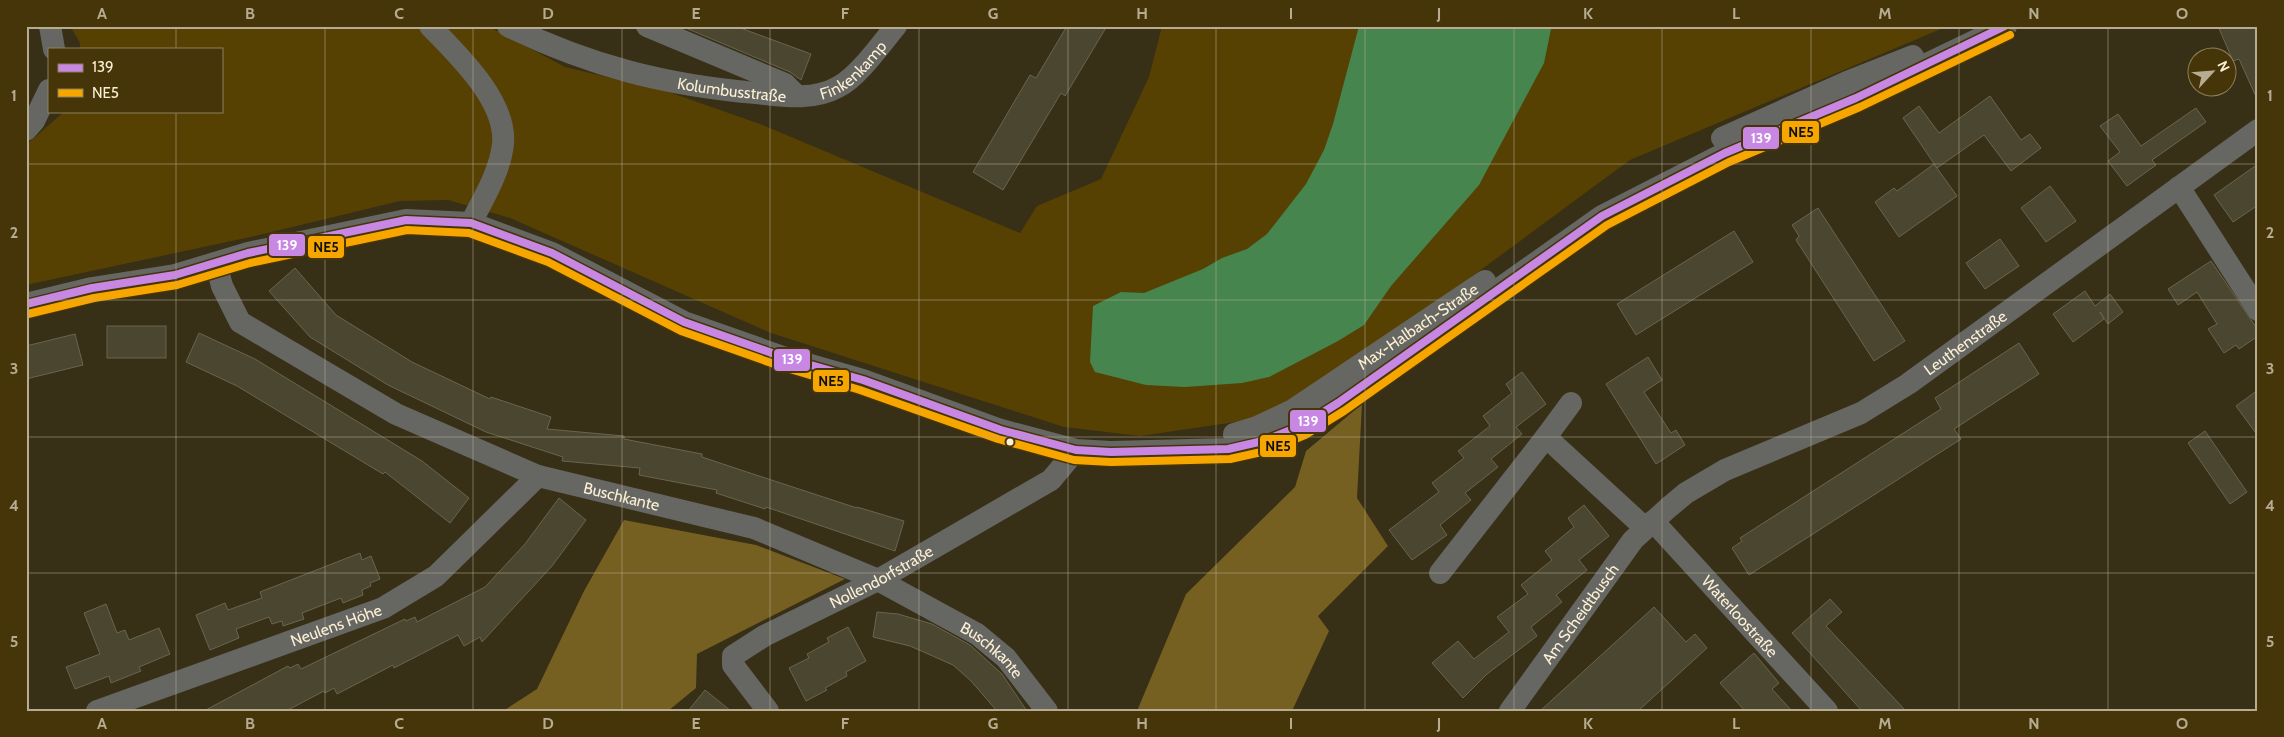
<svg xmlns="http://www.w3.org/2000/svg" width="2284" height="737" font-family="Cabin,sans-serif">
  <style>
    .green { fill: #564103 }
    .forest { fill: #755f21 }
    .water { fill: #46854e }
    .building { fill: #4a4630; stroke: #6a654f }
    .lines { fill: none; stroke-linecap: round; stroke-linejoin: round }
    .minor { stroke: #666662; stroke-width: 22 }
    .bus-1-casing { stroke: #453509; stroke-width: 11 }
    .bus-2-casing { stroke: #453509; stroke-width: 11 }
    .bus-1 { stroke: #c787e3; stroke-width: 8 }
    .bus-2 { stroke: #f7a600; stroke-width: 8 }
    .grid { fill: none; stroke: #b7ac92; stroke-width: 1; stroke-opacity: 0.55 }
    .bus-dot { fill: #fcf0d4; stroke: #453509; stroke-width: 2 }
    .labels { text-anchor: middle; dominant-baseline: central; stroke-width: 4; stroke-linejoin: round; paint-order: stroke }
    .street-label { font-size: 16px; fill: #fcf0d4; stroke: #453509 }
    .line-badge { stroke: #453509; stroke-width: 2 }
    .badge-label { font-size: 14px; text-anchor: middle; font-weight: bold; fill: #fff }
    .pale-badge-label { font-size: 14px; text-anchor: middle; font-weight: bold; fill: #111 }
    .neatline { fill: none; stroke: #b7ac92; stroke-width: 2 }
    .grid-label { font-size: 16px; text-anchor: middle; font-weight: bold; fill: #b7ac92 }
  </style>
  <rect width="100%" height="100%" fill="#372f16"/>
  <path class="green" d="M70,26h418l77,41 101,24 94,33 260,109 17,-27 64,-27 48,-102 13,-51h786l-318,134 -346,255 -144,21 -76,-9 -293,-94 -261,-115 -62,-18 -48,1 -145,35 -229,49v-140l39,-34h156v-62h-141v-6z"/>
  <g class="forest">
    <path d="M1362,404l-5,94 31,48 -70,70 11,15 -37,80h-155l49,-117 109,-107 11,-36z"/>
    <path d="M624,520l132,25 89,34 -148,75 -1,34 -28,23h-165l34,-22 47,-98z"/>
  </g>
  <path class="water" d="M1359,26h191l1,3 -7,34 -65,122 -88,101 -27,39 -26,16 -69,36 -27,6 -57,4 -39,-2 -51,-13 -5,-10 3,-56 28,-14 23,1 59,-24 19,-11 25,-9 20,-15 39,-50 18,-34 9,-26z"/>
  <g class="building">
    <path d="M681,26h54l76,28 -10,26 -11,-8z"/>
    <path d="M1067,26h40l-42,70 -4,-3 -58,97 -30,-18 57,-97 6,3z"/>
    <path d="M2218,26h40v75l-19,-42 -6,2z"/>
    <path d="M1990,96l31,44 9,-6 11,14 -30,23 -27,-36 -47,33 -34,-50 16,-12 20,27z"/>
    <path d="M2196,108l10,14 -54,38 4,5 -29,21 -19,-25 12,-9 -20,-26 18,-12 23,32z"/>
    <path d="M1934,164l23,32 -58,41 -24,-35 19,-14 3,3z"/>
    <path d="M2258,164v41l-25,17 -19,-27z"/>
    <path d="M2050,186l26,35 -30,21 -25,-34z"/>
    <path d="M1818,208l87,133 -31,20 -78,-121 3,-4 -7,-11z"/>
    <path d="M1734,231l19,31 -117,73 -19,-31z"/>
    <path d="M2000,239l19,27 -34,23 -19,-26z"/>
    <path d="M2211,261l47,69v6l-19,13 -3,-4 -12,8 -16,-24 9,-5 -20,-32 -19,13 -10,-16z"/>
    <path d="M295,268l41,47 76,47 78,37 1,-2 60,20 -4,12 77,7v3l78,15v3l48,16 107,35v-1l47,14 -9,30 -129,-44 -1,2 -49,-16 1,-3 -78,-15 1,-7 -78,-7 1,-4 -77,-25 -98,-47 -78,-48 -41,-46z"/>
    <path d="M2085,291l10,15 15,-12 13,18 -15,12 -8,-12 4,7 -31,23 -20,-28z"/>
    <rect x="107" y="326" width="59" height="32"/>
    <path d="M199,333l56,26 167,102 47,37 -19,25 -65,-51 -2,2 -146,-88 -51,-24z"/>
    <path d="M75,334l8,31 -57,14v-33z"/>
    <path d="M2019,343l20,31 -85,55 7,10 -212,136 -17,-27 10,-7 -2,-3 201,-129 -6,-11z"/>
    <path d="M1648,357l14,23 -18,12 27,41 5,-3 9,15 -29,19 -50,-80z"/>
    <path d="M1522,372l24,32 -30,23 6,7 -31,25 7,8 -33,26 6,7 -31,25 7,10 -35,25 -23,-30 50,-38 -7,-9 32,-25 -6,-7 32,-25 -7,-10 29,-23 -6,-9z"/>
    <path d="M2258,390v46l-22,-30z"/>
    <path d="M2205,431l42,61 -17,12 -42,-61z"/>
    <path d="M559,498l27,22 -34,46 -70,76 -2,-5 -16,9 -6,-11 -64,33 -1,-3 -56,29 -3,-6 -9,5 -1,-2 -38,20h-82l84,-45 2,2 8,-4 3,5 104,-50 1,2 9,-4 2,5 68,-35 40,-43z"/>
    <path d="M1584,505l25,31 -30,24 8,10 -31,25 6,7 -31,25 6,9 -50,38 -24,24 -31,-35 26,-22 16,18 35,-27 -12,-15 31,-23 -7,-9 31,-25 -7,-9 29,-24 -6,-9z"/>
    <path d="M360,553l2,7 9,-4 9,23 -10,4 1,3 -9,4 1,5 -20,8 -2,-5 -39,15 2,6 -21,7 -1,-5 -10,3 -3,-7 -33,12 3,9 -29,12 -14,-35 29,-12 3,7 34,-12 -2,-6z"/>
    <path d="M1830,599l12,13 -16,14 80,85h-44l-70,-78z"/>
    <path d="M106,604l11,29 8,-3 4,10 30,-12 11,26 -31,13 2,4 -30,12 -2,-7 -34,13 -9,-22 34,-13 -16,-41z"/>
    <path d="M1654,607l32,35 9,-8 12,14 -69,63h-98z"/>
    <path d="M877,612l21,2 34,10 38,21 32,29 25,37h-30l-26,-30 -18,-16 -43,-19 -37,-9z"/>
    <path d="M848,627l18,34 -20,11 1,4 -22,12 2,2 -21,11 -17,-33 20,-10 -2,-4 22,-12 -2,-4z"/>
    <path d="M1754,653l25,30 -7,6 20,22h-47l-25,-28z"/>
    <path d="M705,690l26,21h-43z"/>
  </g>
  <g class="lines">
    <g class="minor">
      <path d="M50,26l4,23"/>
      <path d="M430,26c28,29 77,75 73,118 -3,28 -20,55 -32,79"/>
      <path id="s1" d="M508,26c82,40 157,59 248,67 27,3 57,8 82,-6 20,-10 43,-43 58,-61"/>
      <path d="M647,26l138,58 12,12"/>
      <path d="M26,130l8,-9 15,-31"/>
      <path d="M1722,138l125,-56 66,-26"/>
      <path d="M2179,187l79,123"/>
      <path id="s2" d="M216,263l6,23 18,36 156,92 142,62 216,52 124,52 99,54 29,24 41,53"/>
      <path d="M26,304l66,-16 83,-13 73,-22 158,-33 65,3 81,30 132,69 99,35 80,23 138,50 75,20 35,2 117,-3 35,-8 38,-15 37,-23 264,-187 123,-63 131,-55 150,-72"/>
      <path id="s3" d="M1234,434l23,-7 36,-17 192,-129"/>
      <path d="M1546,437l25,-34"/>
      <path id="s4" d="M1653,521l174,190"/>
      <path d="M1440,573l106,-136 99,91"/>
      <path id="s5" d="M97,711l286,-103 53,-32 102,-100"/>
      <path id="s6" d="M768,711l-35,-46v-9l31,-20 114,-56 173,-100 25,-30"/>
      <path id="s7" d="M1510,711l123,-171 35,-32 18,-15 39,-23 136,-57 47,-29 350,-254"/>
    </g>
    <defs>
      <path id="bus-1" d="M26,304l66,-16 83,-13 73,-22 158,-33 65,3 81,30 132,69 99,35 80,23 138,50 75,20 35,2 117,-3 35,-8 38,-15 37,-23 264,-187 123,-63 131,-55 149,-72"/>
      <path id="bus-2" d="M28,314l66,-16 83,-13 73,-22 157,-33 62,3 79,29 133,69 99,35 80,24 138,49 76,21 37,2 119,-3 36,-8 39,-16 39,-24 263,-186 122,-63 131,-55 150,-72"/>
    </defs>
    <use href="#bus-1" class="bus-1-casing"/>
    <use href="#bus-2" class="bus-2-casing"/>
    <use href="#bus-1" class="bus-1"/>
    <use href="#bus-2" class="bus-2"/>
  </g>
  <path class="grid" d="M176,26v23M325,26v685M473,26v685M622,26v685M770,26v685M919,26v685M1068,26v685M1216,26v685M1365,26v685M1514,26v685M1662,26v685M1811,26v685M1959,26v685M2108,26v685M176,111v600M26,164h2232M26,300h2232M26,437h2232M26,573h2232"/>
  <circle class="bus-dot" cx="1010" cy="442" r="4.5"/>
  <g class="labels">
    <g class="street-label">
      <text stroke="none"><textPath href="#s1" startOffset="364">Finkenkamp</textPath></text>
      <text stroke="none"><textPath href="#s1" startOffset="234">Kolumbusstraße</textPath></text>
      <text stroke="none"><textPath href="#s3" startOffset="214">Max-Halbach-Straße</textPath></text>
      <text stroke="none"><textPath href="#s7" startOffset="600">Leuthenstraße</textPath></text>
      <text stroke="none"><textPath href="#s2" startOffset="486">Buschkante</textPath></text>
      <text stroke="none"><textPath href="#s6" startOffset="235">Nollendorfstraße</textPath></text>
      <text stroke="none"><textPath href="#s7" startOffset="120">Am Scheidtbusch</textPath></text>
      <text stroke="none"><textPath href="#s4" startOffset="129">Waterloostraße</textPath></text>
      <text stroke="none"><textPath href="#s5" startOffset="254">Neulens Höhe</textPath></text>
      <text stroke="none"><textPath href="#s2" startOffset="891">Buschkante</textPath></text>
    </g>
  </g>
  <g class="line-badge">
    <rect x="1781" y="120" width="39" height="24" rx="5" fill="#f7a600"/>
    <rect x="1742" y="126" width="38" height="24" rx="5" fill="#c787e3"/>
    <rect x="268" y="233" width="38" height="24" rx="5" fill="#c787e3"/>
    <rect x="307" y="235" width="38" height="24" rx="5" fill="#f7a600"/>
    <rect x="773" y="348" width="38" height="24" rx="5" fill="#c787e3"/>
    <rect x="812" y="369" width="38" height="24" rx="5" fill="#f7a600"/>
    <rect x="1289" y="409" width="38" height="24" rx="5" fill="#c787e3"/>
    <rect x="1259" y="434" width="38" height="24" rx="5" fill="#f7a600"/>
  </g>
  <g class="badge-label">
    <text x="1761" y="143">139</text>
    <text x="287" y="250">139</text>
    <text x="792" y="364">139</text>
    <text x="1308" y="426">139</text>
  </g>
  <g class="pale-badge-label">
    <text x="1801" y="137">NE5</text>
    <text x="326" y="252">NE5</text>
    <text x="831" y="386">NE5</text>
    <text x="1278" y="451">NE5</text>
  </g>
  <rect width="2284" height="737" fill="none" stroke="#453509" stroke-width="55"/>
  <rect x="48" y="48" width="175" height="65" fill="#453509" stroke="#8e805a"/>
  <rect x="58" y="64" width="25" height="8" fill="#c787e3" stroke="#8e805a"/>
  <text x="92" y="72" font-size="15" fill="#fcf0d4">139</text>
  <rect x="58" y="89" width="25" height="8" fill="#f7a600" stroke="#8e805a"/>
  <text x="92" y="98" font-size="15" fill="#fcf0d4">NE5</text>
  <g transform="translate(2212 72) rotate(64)"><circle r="24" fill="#453509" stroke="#8e805a"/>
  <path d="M0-4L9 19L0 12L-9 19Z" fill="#b7ac92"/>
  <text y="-8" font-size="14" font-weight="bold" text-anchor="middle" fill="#fcf0d4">N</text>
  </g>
  <rect x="28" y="28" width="2228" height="682" class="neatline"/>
  <g class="grid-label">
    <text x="102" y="19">A</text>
    <text x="250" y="19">B</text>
    <text x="399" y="19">C</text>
    <text x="548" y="19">D</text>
    <text x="696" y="19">E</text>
    <text x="845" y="19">F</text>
    <text x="993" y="19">G</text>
    <text x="1142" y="19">H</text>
    <text x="1291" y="19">I</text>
    <text x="1439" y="19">J</text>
    <text x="1588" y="19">K</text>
    <text x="1736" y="19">L</text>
    <text x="1885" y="19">M</text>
    <text x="2034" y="19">N</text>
    <text x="2182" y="19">O</text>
    <text x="14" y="101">1</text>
    <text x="2270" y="101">1</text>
    <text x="14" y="238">2</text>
    <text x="2270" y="238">2</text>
    <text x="14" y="374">3</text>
    <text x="2270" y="374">3</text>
    <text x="14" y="511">4</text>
    <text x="2270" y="511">4</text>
    <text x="14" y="647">5</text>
    <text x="2270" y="647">5</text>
    <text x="102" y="729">A</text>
    <text x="250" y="729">B</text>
    <text x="399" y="729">C</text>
    <text x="548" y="729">D</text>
    <text x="696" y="729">E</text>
    <text x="845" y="729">F</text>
    <text x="993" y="729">G</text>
    <text x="1142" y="729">H</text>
    <text x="1291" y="729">I</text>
    <text x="1439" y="729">J</text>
    <text x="1588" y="729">K</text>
    <text x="1736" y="729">L</text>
    <text x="1885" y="729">M</text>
    <text x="2034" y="729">N</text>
    <text x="2182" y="729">O</text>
  </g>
</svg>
